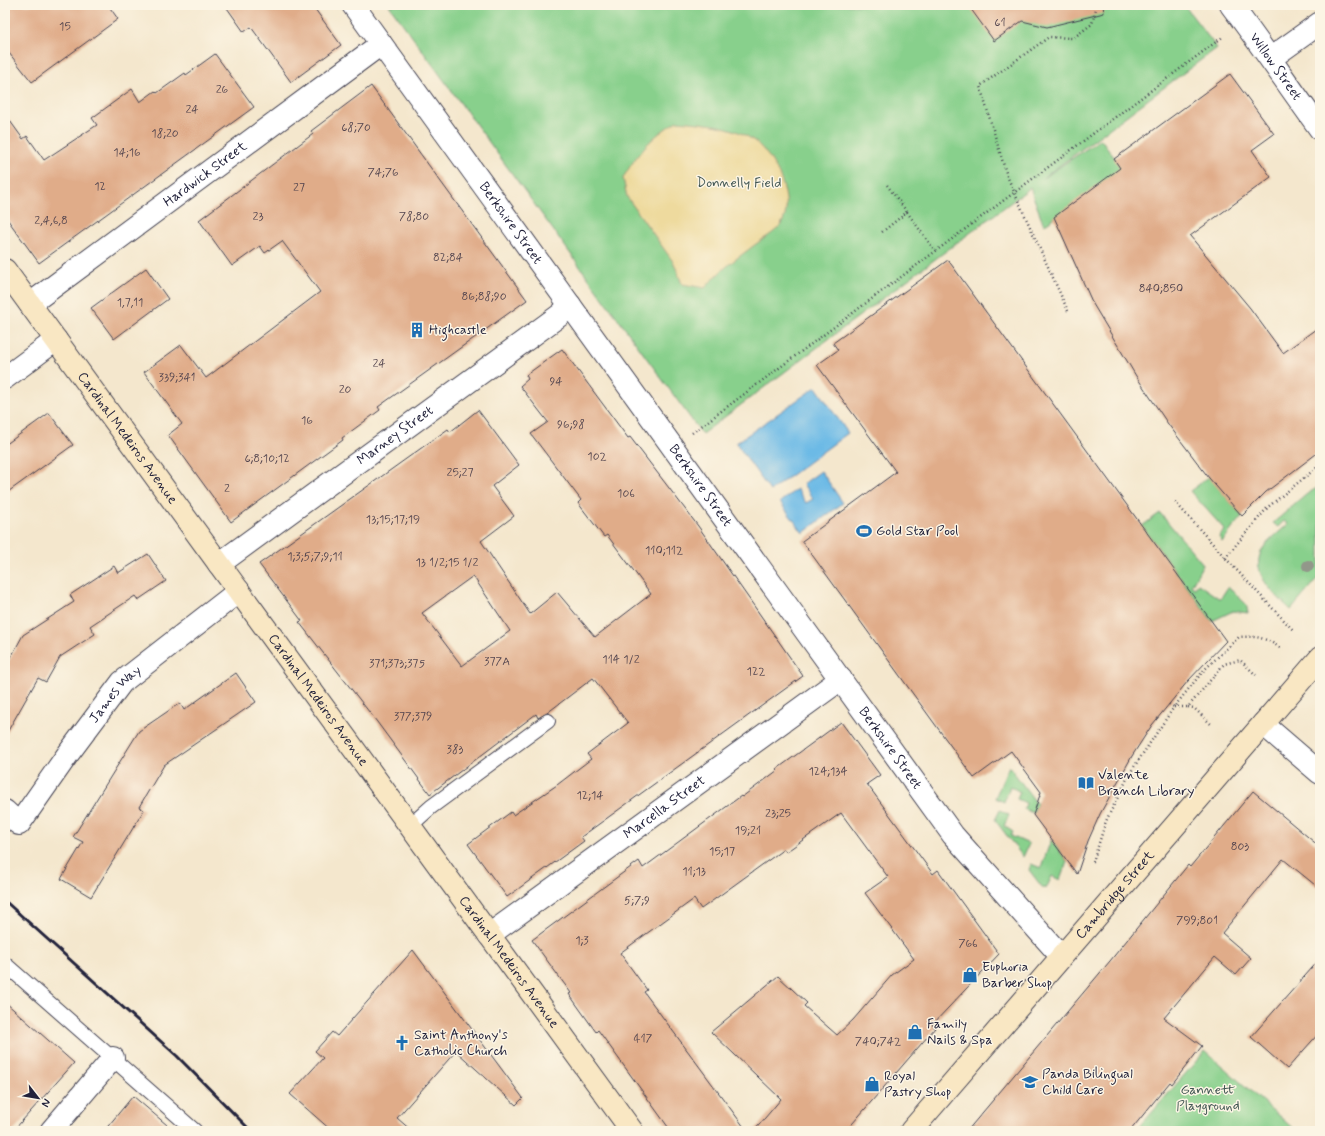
<svg xmlns="http://www.w3.org/2000/svg" width="1325" height="1136" font-family="Mynerve,sans-serif">
  <style>
    .green { fill: #88d08c; stroke: #557964 }
    .sand { fill: #eeda9e; stroke: #887e6c }
    .water { fill: #6cbae6; stroke: #476e90 }
    .building { fill: #e0ac89; fill-rule: evenodd }
    .lines { fill: none; stroke-linecap: round; stroke-linejoin: round }
    .service-casing { stroke: #424051; stroke-width: 16 }
    .minor-casing { stroke: #424051; stroke-width: 24 }
    .secondary-casing { stroke: #424051; stroke-width: 24 }
    .path { stroke: #424051; stroke-width: 2.5; stroke-dasharray: 1 3; stroke-linecap: butt }
    .service { stroke: #fff; stroke-width: 14 }
    .minor { stroke: #fff; stroke-width: 22 }
    .secondary { stroke: #f9e7c3; stroke-width: 22 }
    .rail { stroke: #22223b; stroke-width: 3 }
    .tree { fill: #92978a }
    .labels { text-anchor: middle; dominant-baseline: central; stroke-width: 3; stroke-linejoin: round; paint-order: stroke }
    .number-label { font-size: 12px; fill: #52444e }
    .street-label { font-size: 14px; fill: #22223b; stroke: #fcf5e5 }
    .park-label { font-size: 14px; fill: #415653; stroke: #fcf5e5 }
    .poi-label { font-size: 14px; fill: #22223b; stroke: #fcf5e5; text-anchor: start }
  </style>
  <rect width="100%" height="100%" fill="#fcf5e5"/>
  <filter id="ink" filterUnits="userSpaceOnUse"><feTurbulence type="fractalNoise" baseFrequency=".025" numOctaves="2"/><feDisplacementMap in="SourceGraphic" scale="8" xChannelSelector="R" yChannelSelector="G"/><feConvolveMatrix kernelMatrix="1 2 1 2 8 2 1 2 1" color-interpolation-filters="sRGB"/></filter>
  <filter id="wash" filterUnits="userSpaceOnUse"><feTurbulence type="fractalNoise" baseFrequency=".012" numOctaves="4" result="noise"/><feDisplacementMap in="SourceGraphic" scale="16" xChannelSelector="R" yChannelSelector="G"/><feGaussianBlur stdDeviation="0.9" result="paint"/><feColorMatrix in="noise" values="0 0 0 0 0 0 0 0 0 0 0 0 0 0 0 0 0 1.4 0 .05"/><feComposite in="paint" operator="in"/></filter>
  <g filter="url(#wash)">
    <rect width="100%" height="100%" fill="#f4e7cd"/>
    <g class="green">
      <path d="M389,5h795l33,43 -174,130 58,-39 21,29 -78,57 -14,-37 -328,246z"/>
      <path d="M1209,477l33,39 -20,26 -3,-5 6,-7 -35,-39z"/>
      <path d="M1320,486v90l-29,34c-15,-15 -42,-36 -29,-60 5,-9 18,-18 26,-26l-4,-3 -6,6 -5,-4 34,-29z"/>
      <path d="M1160,513l43,51 -12,22 4,2 3,-4 22,15 8,-12 18,17 2,9 -15,-2 -21,10 -70,-95z"/>
      <path d="M1009,766l28,38 -4,9 -9,-4 2,-6 -9,-4 3,-7 -10,-6 -6,16 -9,-4z"/>
      <path d="M1000,810l9,5 -5,11 9,6 -2,4 18,8 -6,13 -28,-37z"/>
      <path d="M1051,840l16,21 -7,19 -8,-4 -6,13 -4,-2 -13,-17 2,-6 10,4z"/>
      <path d="M1205,1051l91,80h-160z"/>
    </g>
    <path class="sand" d="M677,121c25,2 55,4 76,19 21,15 45,62 27,86 -6,7 -17,13 -24,18 -20,15 -35,25 -51,44l-23,-4 -8,-21 -47,-66 -4,-19c16,-27 27,-40 54,-57z"/>
    <g class="water">
      <path d="M816,387l32,46 -78,58 -34,-48z"/>
      <path d="M821,471l22,32 -40,30 -23,-31 17,-13 9,14 7,-4 -10,-15z"/>
    </g>
    <g id="blocks">
      <g class="building">
        <path d="M5,5h103l10,14 -86,63 -27,-34z"/>
        <path d="M225,5h87l29,40 -50,37 -40,-55 -7,5z"/>
        <path d="M968,5h135l1,8 -57,14 -25,-6 -28,20z"/>
        <path d="M215,54l39,53 -215,156 -34,-47v-102l18,25 4,-3 17,24 53,-35 -5,-7 40,-29 8,13 15,-11 2,2 28,-20 1,2z"/>
        <path d="M1230,74l44,60 -22,16 19,27 -81,59 60,72 33,45 37,-27v125l-54,41 -24,24 -33,-38 -41,-54 -32,-48 -43,-72 -39,-87 66,-49 -6,-9z"/>
        <path d="M371,86l156,214 -149,107 2,3 -38,28 1,2 -112,82 -63,-87 14,-11 -38,-52 37,-27 25,33 114,-86 -38,-51 -17,12 -5,-7 -28,20 -33,-46 114,-86 -2,-3z"/>
        <path d="M948,260l278,381 -38,40 -36,44 -20,31 -32,58 -12,27 -11,33 -44,-59 8,-23 -30,-41 -37,27 -172,-237 94,-69 -79,-107 21,-15 -5,-7z"/>
        <path d="M146,268l22,31 -54,40 -23,-31z"/>
        <path d="M562,349l66,89 2,-1 68,89 105,150 -222,161 3,4 -77,56 -39,-53 43,-32 2,3 44,-30 34,-26 -4,-5 41,-31 -35,-45 -46,35 -9,5 -2,-4 -106,80 -53,-72 -78,-100 3,-1 -43,-57 189,-135 2,3 28,-22 41,55 -27,21 22,30 -33,25 49,73 27,-22 38,45 56,-43 -44,-59 -3,2 -26,-34 3,-3 -50,-66 17,-12 -28,-36 8,-7 -2,-4zM473,576l37,55 -48,35 -40,-53z"/>
        <path d="M49,413l24,32 -68,49v-49z"/>
        <path d="M148,554l18,27 -28,19 -3,-4 -45,30 5,8 -35,23 -14,25 -8,-4 -33,58v-68l18,-33 51,-33 -4,-7 44,-29 4,7z"/>
        <path d="M236,673l20,29 -92,63 -25,42 5,3 -53,87 -30,-18 22,-37 -10,-5 66,-106 41,-28 4,7z"/>
        <path d="M841,722l39,53 -13,9 66,90 5,-4 61,84 -67,71 3,3 -89,103h-92l27,-32 -70,-67 67,-56 29,27 -3,3 33,29 16,-15 39,-45 22,-16 -49,-66 23,-16 -47,-64 -55,39 -2,-3 -83,60 -7,-10 -74,54 27,37 -3,2 103,139h-76l-73,-101 -2,2 -27,-38 2,-1 -39,-53 107,-79 4,7 98,-72 1,1 36,-27 -1,-1z"/>
        <path d="M1253,791l67,56v42l-37,-30 -61,74 29,25 -15,17 -21,-18 -51,61 38,28 -30,38 -2,-2 -40,49h-163l143,-170 78,-96 2,2z"/>
        <path d="M413,950l110,148 -7,7 -60,-54 -59,67 15,13h-80l-42,-37 33,-36 -8,-7 17,-19 5,4z"/>
        <path d="M1320,959v73l-33,37 -36,-32z"/>
        <path d="M5,1002l69,61 -61,68h-8z"/>
        <path d="M133,1096l41,35h-70z"/>
      </g>
    </g>
  </g>
  <g filter="url(#ink)">
    <use href="#blocks" fill-opacity="0" stroke="#424051" stroke-width="1"/>
    <g class="lines">
      <defs>
        <g id="service">
          <path d="M410,826l21,-19 117,-86"/>
          <path d="M5,964l190,167"/>
        </g>
        <g id="minor">
          <path id="s1" d="M353,5l600,830 108,121"/>
          <path id="s2" d="M1231,5c31,41 59,83 89,124"/>
          <path d="M1271,58l49,-35"/>
          <path id="s3" d="M30,304l351,-260"/>
          <path d="M5,378l51,-38"/>
          <path id="s4" d="M219,564l341,-249 10,-10"/>
          <path d="M1263,724l57,49"/>
          <path id="s5" d="M5,811l14,13 49,-70 54,-72 117,-91"/>
          <path id="s6" d="M489,935l352,-256"/>
          <path d="M51,1131l62,-73"/>
        </g>
        <g id="secondary">
          <path id="s7" d="M5,270l627,861"/>
          <path id="s8" d="M911,1131l409,-473"/>
        </g>
      </defs>
      <use href="#service" class="service-casing"/>
      <use href="#minor" class="minor-casing"/>
      <use href="#secondary" class="secondary-casing"/>
      <g class="path">
        <path d="M887,185l20,27"/>
        <path d="M882,232l25,-20 28,39"/>
        <path d="M1068,311l-61,-135 -27,-90 69,-49 24,1 19,-14 5,-19"/>
        <path d="M692,433l532,-397"/>
        <path d="M1175,502l55,61 64,68"/>
        <path d="M1225,558l43,-51 52,-42"/>
        <path d="M1169,704l5,3 30,-37 35,-33c18,-1 26,0 41,11"/>
        <path d="M1188,707l6,1 18,17"/>
        <path d="M1093,862l13,-41 24,-48 44,-66h14l36,-43 16,-4 16,15"/>
      </g>
      <use href="#service" class="service"/>
      <use href="#minor" class="minor"/>
      <use href="#secondary" class="secondary"/>
      <path class="rail" d="M5,901l172,155 74,75"/>
    </g>
    <circle class="tree" cx="1308" cy="566" r="6"/>
  </g>
  <defs>
    <symbol id="building-bare" viewBox="-9 -9 18 18"><path d="M-4-6H4V6H1V3H-1V6H-4ZM-2.5-4.3h1.7v1.8h-1.7ZM.8-4.3h1.7v1.8H.8ZM-2.5-1h1.7V.8h-1.7ZM.8-1h1.7V.8H.8Z" fill="#1f6fb2" stroke="#fcf5e5" stroke-width="2.5" paint-order="stroke"/></symbol>
    <symbol id="stadium-bare" viewBox="-9 -9 18 18"><path d="M0-5a6.5 5 0 1 0 0 10a6.5 5 0 1 0 0-10ZM-3.5-1.8h7v3.6h-7Z" fill="#1f6fb2" stroke="#fcf5e5" stroke-width="2.5" paint-order="stroke"/></symbol>
    <symbol id="library-bare" viewBox="-9 -9 18 18"><path d="M-6-4Q-3-5.5-.7-3.5V5Q-3 3-6 4ZM6-4Q3-5.5 .7-3.5V5Q3 3 6 4Z" fill="#1f6fb2" stroke="#fcf5e5" stroke-width="2.5" paint-order="stroke"/></symbol>
    <symbol id="shop-bare" viewBox="-9 -9 18 18"><path d="M-5-2.5h2.3a2.7 3.5 0 0 1 5.4 0H5L5.5 6h-11ZM-1.5-2.5h3a1.5 2.3 0 0 0-3 0Z" fill="#1f6fb2" stroke="#fcf5e5" stroke-width="2.5" paint-order="stroke"/></symbol>
    <symbol id="church-bare" viewBox="-9 -9 18 18"><path d="M-1.2-6h2.4v3.5h3.3v2.4h-3.3V6h-2.4V-.1h-3.3v-2.4h3.3Z" fill="#1f6fb2" stroke="#fcf5e5" stroke-width="2.5" paint-order="stroke"/></symbol>
    <symbol id="school-bare" viewBox="-9 -9 18 18"><path d="M0-5L7-2L0 1L-7-2ZM-4 1L0 2.5L4 1V4Q0 6-4 4Z" fill="#1f6fb2" stroke="#fcf5e5" stroke-width="2.5" paint-order="stroke"/></symbol>
  </defs>
  <g fill-rule="evenodd">
    <use href="#building-bare" x="406" y="319" width="22" height="22"/>
    <use href="#stadium-bare" x="853" y="520" width="22" height="22"/>
    <use href="#library-bare" x="1075" y="772" width="22" height="22"/>
    <use href="#shop-bare" x="959" y="964" width="22" height="22"/>
    <use href="#shop-bare" x="904" y="1021" width="22" height="22"/>
    <use href="#church-bare" x="391" y="1032" width="22" height="22"/>
    <use href="#school-bare" x="1019" y="1071" width="22" height="22"/>
    <use href="#shop-bare" x="861" y="1073" width="22" height="22"/>
  </g>
  <g class="labels">
    <g class="number-label">
      <text x="1000" y="23">61</text>
      <text x="65" y="27">15</text>
      <text x="222" y="90">26</text>
      <text x="192" y="110">24</text>
      <text x="356" y="128">68;70</text>
      <text x="165" y="134">18;20</text>
      <text x="127" y="153">14;16</text>
      <text x="383" y="173">74;76</text>
      <text x="100" y="187">12</text>
      <text x="299" y="188">27</text>
      <text x="258" y="217">23</text>
      <text x="414" y="217">78;80</text>
      <text x="51" y="221">2,4,6,8</text>
      <text x="448" y="258">82;84</text>
      <text x="1161" y="289">840;850</text>
      <text x="484" y="297">86;88;90</text>
      <text x="130" y="303">1,7,11</text>
      <text x="379" y="364">24</text>
      <text x="177" y="378">339;341</text>
      <text x="556" y="382">94</text>
      <text x="345" y="390">20</text>
      <text x="307" y="421">16</text>
      <text x="571" y="425">96;98</text>
      <text x="597" y="457">102</text>
      <text x="267" y="459">6;8;10;12</text>
      <text x="460" y="473">25;27</text>
      <text x="227" y="489">2</text>
      <text x="626" y="494">106</text>
      <text x="393" y="520">13;15;17;19</text>
      <text x="664" y="551">110;112</text>
      <text x="315" y="557">1;3;5;7;9;11</text>
      <text x="447" y="563">13 1/2;15 1/2</text>
      <text x="621" y="660">114 1/2</text>
      <text x="497" y="662">377A</text>
      <text x="397" y="664">371;373;375</text>
      <text x="756" y="672">122</text>
      <text x="413" y="717">377;379</text>
      <text x="455" y="750">383</text>
      <text x="828" y="772">124;134</text>
      <text x="590" y="796">12;14</text>
      <text x="778" y="814">23;25</text>
      <text x="748" y="831">19;21</text>
      <text x="1240" y="847">803</text>
      <text x="722" y="852">15;17</text>
      <text x="694" y="872">11;13</text>
      <text x="637" y="901">5;7;9</text>
      <text x="1197" y="921">799;801</text>
      <text x="582" y="941">1;3</text>
      <text x="968" y="944">766</text>
      <text x="643" y="1039">417</text>
      <text x="878" y="1042">740;742</text>
    </g>
    <g class="street-label">
      <text stroke="none"><textPath href="#s2" startOffset="76">Willow Street</textPath></text>
      <text stroke="none"><textPath href="#s3" startOffset="218">Hardwick Street</textPath></text>
      <text stroke="none"><textPath href="#s1" startOffset="269">Berkshire Street</textPath></text>
      <text stroke="none"><textPath href="#s4" startOffset="218">Marney Street</textPath></text>
      <text stroke="none"><textPath href="#s7" startOffset="208">Cardinal Medeiros Avenue</textPath></text>
      <text stroke="none"><textPath href="#s1" startOffset="593">Berkshire Street</textPath></text>
      <text stroke="none"><textPath href="#s5" startOffset="181">James Way</textPath></text>
      <text stroke="none"><textPath href="#s7" startOffset="532">Cardinal Medeiros Avenue</textPath></text>
      <text stroke="none"><textPath href="#s1" startOffset="917">Berkshire Street</textPath></text>
      <text stroke="none"><textPath href="#s6" startOffset="217">Marcella Street</textPath></text>
      <text stroke="none"><textPath href="#s8" startOffset="312">Cambridge Street</textPath></text>
      <text stroke="none"><textPath href="#s7" startOffset="856">Cardinal Medeiros Avenue</textPath></text>
    </g>
    <g class="park-label">
      <text x="739" y="183">Donnelly Field</text>
      <text x="1208" y="1090">Gannett<tspan x="1208" dy="16">Playground</tspan></text>
    </g>
    <g class="poi-label">
      <text x="429" y="330">Highcastle</text>
      <text x="876" y="531">Gold Star Pool</text>
      <text x="1098" y="775">Valente<tspan x="1098" dy="16">Branch Library</tspan></text>
      <text x="982" y="967">Euphoria<tspan x="982" dy="16">Barber Shop</tspan></text>
      <text x="927" y="1024">Family<tspan x="927" dy="16">Nails &amp; Spa</tspan></text>
      <text x="414" y="1035">Saint Anthony's<tspan x="414" dy="16">Catholic Church</tspan></text>
      <text x="1042" y="1074">Panda Bilingual<tspan x="1042" dy="16">Child Care</tspan></text>
      <text x="884" y="1076">Royal<tspan x="884" dy="16">Pastry Shop</tspan></text>
    </g>
  </g>
  <rect width="1325" height="1136" fill="none" stroke="#fcf5e5" stroke-width="20"/>
  <g transform="translate(38 1098) rotate(121)" stroke="#fcf5e5" stroke-width="3" paint-order="stroke">
  <path d="M0-3L7 15L0 10L-7 15Z" fill="#22223b"/>
  <text y="-6" font-size="11" font-weight="bold" text-anchor="middle" fill="#22223b">N</text>
  </g>
</svg>
